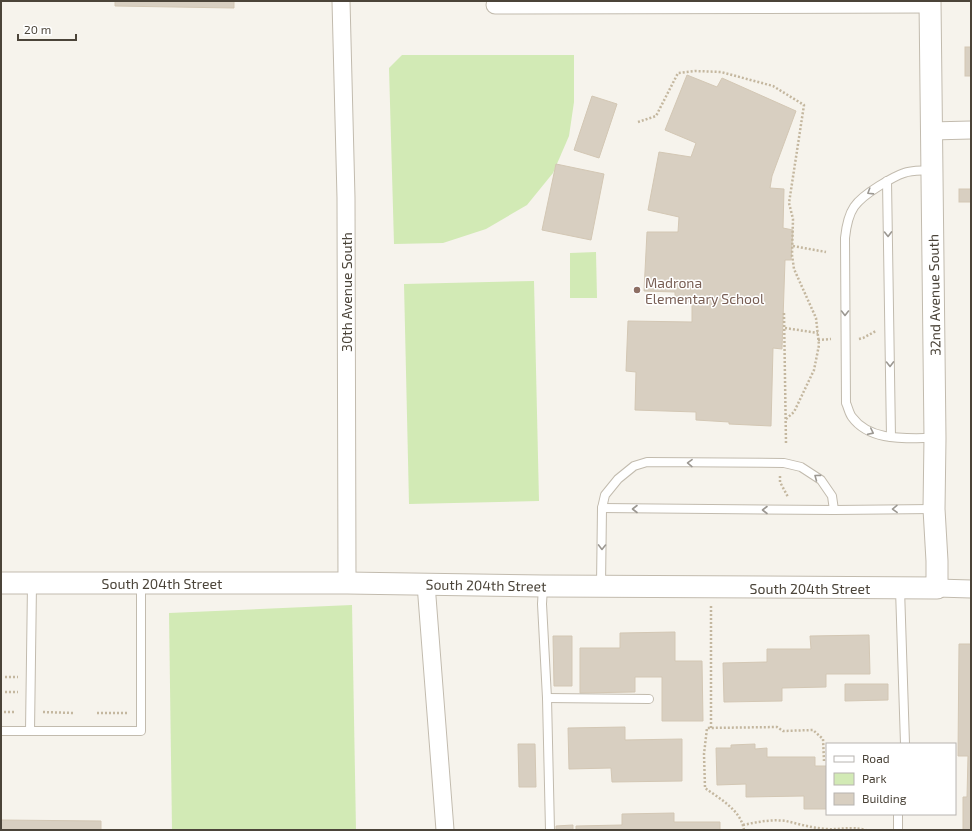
<svg xmlns="http://www.w3.org/2000/svg" width="972" height="831" font-family="'Exo 2',sans-serif">
  <style>
    .green { fill: #d2eab5 }
    .building { fill: #d8cfc1; stroke: #d3c7b4 }
    .lines { fill: none; stroke-linecap: round; stroke-linejoin: round }
    .service-casing { stroke: #c2bbae; stroke-width: 10 }
    .minor-casing { stroke: #c2bbae; stroke-width: 19 }
    .tertiary-casing { stroke: #c2bbae; stroke-width: 23 }
    .path { stroke: #c4b79f; stroke-width: 2.5; stroke-dasharray: 2 2; stroke-linecap: butt }
    .service { stroke: #fff; stroke-width: 8 }
    .minor { stroke: #fff; stroke-width: 17 }
    .tertiary { stroke: #fff; stroke-width: 21 }
    .oneway { stroke: #9c9892 }
    .education-dot { fill: #8d6e63; stroke: #fff; stroke-width: 1.5 }
    .labels { text-anchor: middle; dominant-baseline: central; stroke-width: 3; stroke-linejoin: round; paint-order: stroke }
    .education-label { font-size: 14px; fill: #785e54; stroke: #fff; text-anchor: start }
    .street-label { font-size: 14px; fill: #4b4439; stroke: #fff }
  </style>
  <rect width="100%" height="100%" fill="#f6f3ec"/>
  <g class="green">
    <path d="M402,55h172v47l-5,34 -16,37 -26,32 -41,24 -43,14 -49,1 -5,-176z"/>
    <path d="M596,252l1,46h-27v-45z"/>
    <path d="M534,281l5,220 -130,3 -5,-220z"/>
    <path d="M352,605l4,225h-184l-3,-217z"/>
  </g>
  <g class="building">
    <path d="M115,1h119v7l-119,-2z"/>
    <rect x="965" y="47" width="6" height="29"/>
    <path d="M687,75l30,12 5,-9 74,33 -24,65 -2,12 14,1 -1,39 10,2 -2,30h-6l-3,89 -9,-1 -2,78 -42,-2v-2l-33,-2v-8l-61,-2 1,-38 -10,-1 2,-50 64,1v-20l-17,-1v-9l-31,-1 3,-59h31l1,-15 -31,-7 11,-58 32,5 5,-14 -31,-13z"/>
    <path d="M592,96l25,8 -18,54 -25,-8z"/>
    <path d="M556,164l48,10 -13,66 -49,-10z"/>
    <rect x="959" y="189" width="12" height="13"/>
    <path d="M675,632v29h27l1,60h-41v-44h-27v15l-55,1v-45h40v-15z"/>
    <path d="M869,635l1,39h-44v13l-44,1v13l-58,1 -1,-39 44,-1v-13h44l-1,-13z"/>
    <path d="M553,636h19v50h-18z"/>
    <path d="M959,644h12v186h-8v-33h4l1,-41h-10z"/>
    <path d="M845,684h43v16l-43,1z"/>
    <path d="M625,727v13l57,-1v42l-70,1 -1,-14 -42,1 -1,-41z"/>
    <path d="M518,744h17l1,43h-17z"/>
    <path d="M755,744v5l12,-1v9h48v9h12v43h-23v-13l-58,1v-13l-29,1 -1,-37h15v-3z"/>
    <path d="M674,813v9h46v8h-144v-4l46,-1v-11z"/>
    <path d="M1,820l100,1v9h-100z"/>
    <path d="M573,825v5h-17v-4z"/>
  </g>
  <g class="lines">
    <defs>
      <g id="service">
        <path d="M931,170c-8,1 -19,0 -27,3 -9,3 -17,8 -25,13 -24,15 -31,23 -34,52l1,165c2,4 3,10 6,14 18,25 55,21 82,21"/>
        <path d="M887,181l4,256"/>
        <path d="M602,508l232,2 99,-1"/>
        <path d="M601,585l1,-77 3,-13 13,-16 16,-13 13,-4 137,1 17,4 20,13 11,16 2,14"/>
        <path d="M543,587l-1,17 5,94 3,132"/>
        <path d="M900,589l5,155"/>
        <path d="M547,698l102,1"/>
        <path d="M1,731h140v-147"/>
        <path d="M30,731l2,-147"/>
        <path d="M898,814v16"/>
      </g>
      <g id="minor">
        <path d="M341,1l5,197 1,385"/>
        <path d="M495,5l435,-1"/>
        <path d="M931,131l40,-1"/>
        <path d="M426,584l19,246"/>
        <path d="M937,588l34,1"/>
      </g>
      <path id="tertiary" d="M1,583h346l196,3 394,2v-27l-3,-52 1,-71 -5,-437"/>
    </defs>
    <use href="#service" class="service-casing"/>
    <use href="#minor" class="minor-casing"/>
    <use href="#tertiary" class="tertiary-casing"/>
    <g class="path">
      <path d="M638,122l18,-6 22,-43 17,-2 26,1 52,14 31,19 -15,98 4,16 -1,36 2,14 22,49 3,27 -5,25 -20,42 -8,7"/>
      <path d="M793,246l33,6"/>
      <path d="M784,313l2,131"/>
      <path d="M785,328l33,5"/>
      <path d="M859,339l4,-1 13,-7"/>
      <path d="M818,340l13,-1"/>
      <path d="M780,476v6l8,15"/>
      <path d="M711,606v122"/>
      <path d="M5,677h13"/>
      <path d="M5,692h13"/>
      <path d="M4,712h12"/>
      <path d="M43,712l30,1"/>
      <path d="M97,713h30"/>
      <path d="M743,825c14,-3 29,-6 43,-4 13,3 26,7 40,8 14,1 24,-3 40,1"/>
      <path d="M744,830c-3,-20 -24,-31 -39,-42l-1,-34 3,-26 70,-1 6,4 30,-1 10,9 1,22"/>
    </g>
    <use href="#service" class="service"/>
    <use href="#minor" class="minor"/>
    <use href="#tertiary" class="tertiary"/>
  </g>
  <defs><path id="oneway-chevron" d="M-2-3.5L2.5 0L-2 3.5" fill="none" stroke-width="1.6" stroke-linecap="round" stroke-linejoin="round"/></defs>
  <g class="oneway">
    <use href="#oneway-chevron" transform="translate(870 192) rotate(148)"/>
    <use href="#oneway-chevron" transform="translate(888 234) rotate(89)"/>
    <use href="#oneway-chevron" transform="translate(845 313) rotate(90)"/>
    <use href="#oneway-chevron" transform="translate(890 364) rotate(89)"/>
    <use href="#oneway-chevron" transform="translate(871 432) rotate(26)"/>
    <use href="#oneway-chevron" transform="translate(690 463) rotate(-179)"/>
    <use href="#oneway-chevron" transform="translate(817 477) rotate(-143)"/>
    <use href="#oneway-chevron" transform="translate(635 509) rotate(-180)"/>
    <use href="#oneway-chevron" transform="translate(895 509) rotate(179)"/>
    <use href="#oneway-chevron" transform="translate(765 510) rotate(-180)"/>
    <use href="#oneway-chevron" transform="translate(602 547) rotate(91)"/>
  </g>
  <circle class="education-dot" cx="637" cy="290" r="4"/>
  <g class="labels">
    <g class="education-label">
      <text x="645" y="282">Madrona<tspan x="645" dy="16">Elementary School</tspan></text>
    </g>
    <g class="street-label">
      <text transform="translate(346 292) rotate(-90)">30th Avenue South</text>
      <text transform="translate(934 295) rotate(-91)">32nd Avenue South</text>
      <text x="162" y="583">South 204th Street</text>
      <text transform="translate(486 585) rotate(1)">South 204th Street</text>
      <text x="810" y="588">South 204th Street</text>
    </g>
  </g>
  <rect width="972" height="831" fill="none" stroke="#4b4439" stroke-width="4"/>
  <rect x="826" y="743" width="130" height="72" fill="#ffffff" stroke="#b7b4b0"/>
  <rect x="834" y="756" width="20" height="6" fill="#ffffff" stroke="#b7b4b0"/>
  <text x="862" y="763" font-size="12" fill="#4b4439">Road</text>
  <rect x="834" y="773" width="20" height="12" fill="#d2eab5" stroke="#b7b4b0"/>
  <text x="862" y="783" font-size="12" fill="#4b4439">Park</text>
  <rect x="834" y="793" width="20" height="12" fill="#d8cfc1" stroke="#b7b4b0"/>
  <text x="862" y="803" font-size="12" fill="#4b4439">Building</text>
  <path d="M18 34v6h58v-6" fill="none" stroke="#4b4439" stroke-width="2"/>
  <text x="24" y="34" font-size="12" fill="#4b4439" stroke="#ffffff" stroke-width="3" paint-order="stroke">20 m</text>
</svg>
